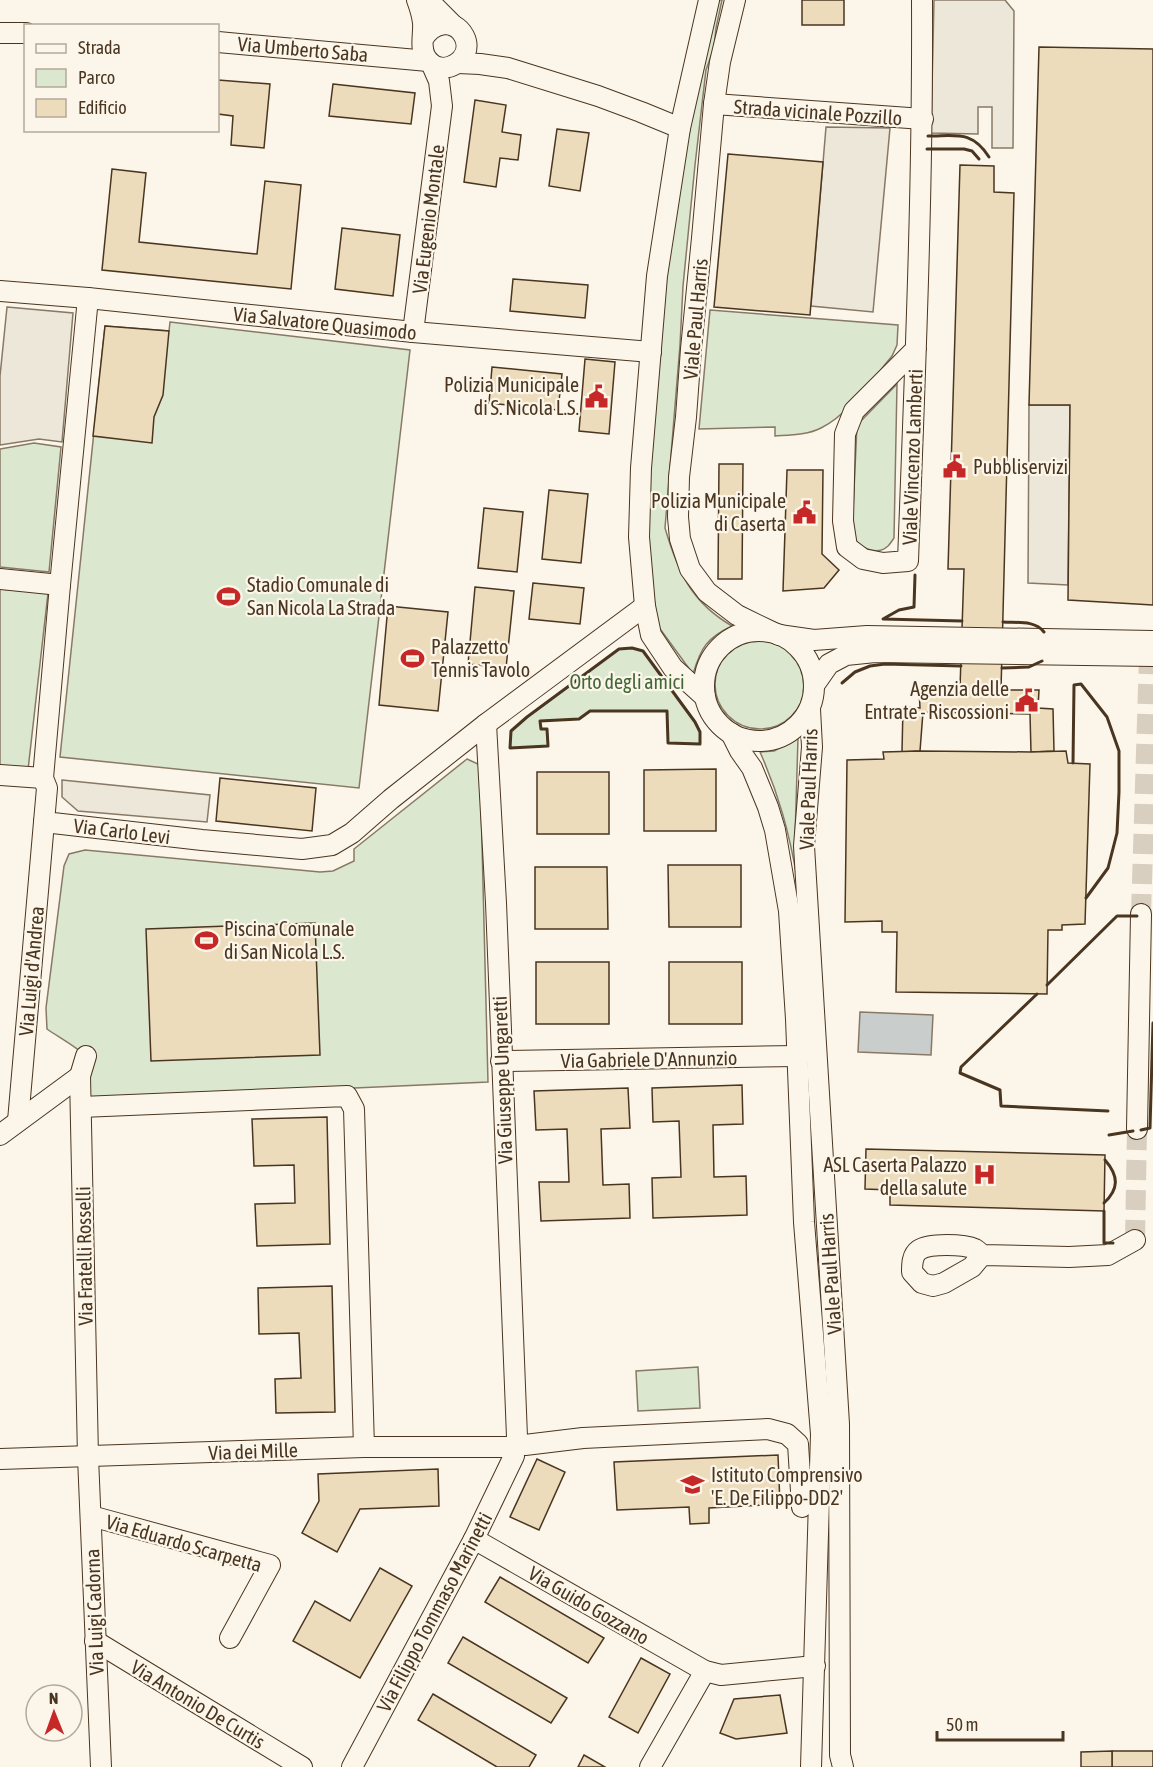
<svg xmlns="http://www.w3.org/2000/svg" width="1153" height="1767" font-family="'Asap Condensed',sans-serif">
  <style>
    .green { fill: #dce7d0; stroke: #887966; stroke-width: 1.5 }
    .parking { fill: #ede7d9; stroke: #887966; stroke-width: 1.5 }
    .water { fill: #c9cecd; stroke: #887966; stroke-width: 1.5 }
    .building { fill: #ecdcbc; stroke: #4a3520; stroke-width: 1.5 }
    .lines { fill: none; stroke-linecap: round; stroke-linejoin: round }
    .minor-tunnel { stroke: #d8cfc1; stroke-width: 20; stroke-dasharray: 20 10; stroke-linecap: butt }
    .minor-casing { stroke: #4a3520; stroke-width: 22 }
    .minor { stroke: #fbf6e9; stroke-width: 20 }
    .wall { stroke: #4a3520; stroke-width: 3 }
    .labels { text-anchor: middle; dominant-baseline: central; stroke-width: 4.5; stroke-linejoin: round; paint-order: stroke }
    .street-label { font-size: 20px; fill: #4a3520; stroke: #fbf6e9 }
    .poi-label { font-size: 20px; fill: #4a3520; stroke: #fbf6e9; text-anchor: start }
    .park-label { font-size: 20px; fill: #436837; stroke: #fbf6e9 }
  </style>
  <rect width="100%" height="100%" fill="#fbf6e9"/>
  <g class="green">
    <path d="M717,0h5l-6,28 -2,20 -8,22 -11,95 -12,121 -3,59 -15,183c13,44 26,74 67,98 -25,12 -31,21 -39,48l-38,-52 -6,-21v-112l10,-161 22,-164z"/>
    <path d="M710,310l188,15 -1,20 -5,11c-20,24 -43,58 -71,72 -13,7 -32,7 -46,8v-9l-76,2z"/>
    <path d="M170,322l240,28 -51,438 -299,-31 45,-431 64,5z"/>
    <path d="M897,384l-3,154c-2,3 -4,6 -6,8 -12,11 -31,1 -36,-12l5,-109z"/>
    <path d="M34,443l27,4 -12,125 -49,-5v-118z"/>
    <path d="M0,589l48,4 -20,177 -28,-3z"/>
    <circle cx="760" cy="684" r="45"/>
    <path d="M632,648l11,3 52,71 5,10v12l-32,-1 -1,-32h-77l-11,8 -39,2 1,8h6l1,17 -38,2 1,-17 16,-14 92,-68z"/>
    <path d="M798,738l-3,100 2,40c-8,-46 -18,-83 -37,-126l14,-1z"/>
    <path d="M467,759l13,6 8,317 -399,18 -3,-44c-12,-11 -26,-18 -39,-27l-1,-21 18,-142 5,-12 16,-4 235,22 13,-1 21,-10v-12z"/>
    <path d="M698,1367l2,41 -62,3 -2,-40z"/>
  </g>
  <g class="parking">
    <path d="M934,0h71l9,11 -1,137h-21v-41h-14v27l-47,-1z"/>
    <path d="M826,127l64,1 -17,184 -62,-6z"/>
    <path d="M7,307l66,6 -11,129 -23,-3 -39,6v-69z"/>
    <path d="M1029,405h41l-2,180 -40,-2z"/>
    <path d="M62,780l148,15 -3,27 -129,-11 -16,-14z"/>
  </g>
  <path class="water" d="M860,1012l73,3 -2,40 -73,-3z"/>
  <g class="building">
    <rect x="802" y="0" width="42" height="25"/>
    <path d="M1039,47l114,2v556l-85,-5 2,-195h-41z"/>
    <path d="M218,80l52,4 -6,64 -33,-3 2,-29 -15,-2z"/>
    <path d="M333,84l82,9 -4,31 -82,-8z"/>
    <path d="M475,100l31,5 -4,27 19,3 -3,25 -18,-2 -4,29 -32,-5z"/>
    <path d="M557,129l32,4 -9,58 -31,-5z"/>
    <path d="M728,154l95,8 -13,153 -96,-8z"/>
    <path d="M960,165l34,1v26l20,1 -13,497h38l-1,18 15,1 1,42 -23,1 -1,-38 -107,-2 -3,39 -18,1 1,-45 17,1 -1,-20h41l4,-119h-16z"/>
    <path d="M112,169l34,4 -7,69 118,12 8,-73 36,4 -10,104 -189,-19z"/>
    <path d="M342,228l58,7 -7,61 -58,-7z"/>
    <path d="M513,279l75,6 -3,33 -75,-7z"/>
    <path d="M105,326l64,5 -6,64 -9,22 -2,26 -59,-7z"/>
    <path d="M585,359l30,3 -6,72 -30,-3z"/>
    <path d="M492,367l70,7 -4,36 -69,-7z"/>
    <path d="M719,464h24l-1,115h-24z"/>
    <path d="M787,470h36l-1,84 17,16 -15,18 -41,3z"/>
    <path d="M549,490l39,4 -7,69 -39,-4z"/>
    <path d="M484,508l39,4 -6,60 -39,-4z"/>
    <path d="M533,583l51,5 -4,36 -51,-5z"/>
    <path d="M475,587l39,4 -8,77 -38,-4z"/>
    <path d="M388,606l60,6 -10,99 -59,-6z"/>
    <path d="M920,751l111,1 35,-1 2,12 22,1 -5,160 -23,1v5h-14l-1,64 -151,-2 1,-60h-15v-11l-37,1 2,-162 37,-1 -1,-7z"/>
    <path d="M716,769v62h-72v-61z"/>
    <rect x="537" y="772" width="72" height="62"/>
    <path d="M220,778l96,10 -4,43 -96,-10z"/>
    <path d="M668,865h73v62h-72z"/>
    <path d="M535,867h72l1,62h-73z"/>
    <path d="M315,923l5,132 -169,6 -5,-132z"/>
    <rect x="536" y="962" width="73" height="62"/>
    <rect x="669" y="962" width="73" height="62"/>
    <path d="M742,1085l1,39 -30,1 1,52 32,-1 1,39 -94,3 -1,-40 29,-1 -2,-56 -26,1 -1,-34z"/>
    <path d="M628,1088l2,40 -29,1 2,56 26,-1 1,34 -89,3 -2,-39h30l-2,-53 -31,1 -2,-39z"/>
    <path d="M327,1117l3,127 -73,2 -2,-42 40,-1 -1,-38 -40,1 -2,-47z"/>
    <path d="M866,1149l239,6 -1,56 -214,-6v-15l-25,-1z"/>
    <path d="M332,1286l3,126 -59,1 -1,-34 26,-1 -2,-45 -40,1 -1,-46z"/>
    <path d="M778,1455l2,49 -71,4v15l-19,1 -1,-17 -72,3 -3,-48z"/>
    <path d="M537,1459l28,13 -26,58 -29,-13z"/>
    <path d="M438,1469l1,37 -79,3 -23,43 -35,-19 17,-32 -1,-27z"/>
    <path d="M380,1568l32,18 -52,92 -67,-37 22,-40 35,20z"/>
    <path d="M500,1577l104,61 -16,25 -103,-61z"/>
    <path d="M463,1637l104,61 -16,25 -103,-60z"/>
    <path d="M641,1658l29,16 -32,59 -29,-16z"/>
    <path d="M433,1694l103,61 -7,12h-32l-79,-47z"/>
    <path d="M780,1695l7,38 -51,6 -16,-6 14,-34z"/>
    <rect x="1112" y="1751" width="41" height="16"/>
    <path d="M1112,1751v16h-31v-15z"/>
    <path d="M584,1755l21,12h-27z"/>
  </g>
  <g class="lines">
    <g class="minor-tunnel">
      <path d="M1141,914l8,-258"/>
      <path d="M1135,1240l2,-111"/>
    </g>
    <defs>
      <g id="minor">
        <path d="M417,0c3,8 5,14 6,23 1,11 -4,26 4,36 15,21 49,0 37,-23 -10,-19 -32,-13 -41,3"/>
        <path d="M428,0l26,26"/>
        <path d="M735,0l-15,62 -6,42 -12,134 -11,111 -5,68 -7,60 -1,40 2,22 10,30 17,23 30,23 35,17"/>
        <path d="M0,33h26"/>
        <path d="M218,42l210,19"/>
        <path d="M458,63l22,1 28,4 90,28 43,16 39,16"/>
        <path d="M714,104l209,15"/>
        <path d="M0,291l88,7 325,34 238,20"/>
        <path d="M88,298l-28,287 -17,193 4,10 -3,34 158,18 100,9 30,-4 20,-12 39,-34 95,-75 159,-118"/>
        <path d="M413,332l29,-226 -3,-25 -7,-16"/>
        <path d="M916,349l-62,62 -9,23 -2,87 4,26 16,12 20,4 25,-2c7,-187 15,-374 14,-561"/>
        <path d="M0,579l60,6"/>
        <circle cx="759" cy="686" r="55"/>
        <path d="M779,635l35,5 53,-4 286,5"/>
        <path d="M815,684l14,-20 17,-9 29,-3 278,4"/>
        <path d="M705,697l-32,-29 -22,-33 -6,-29 -6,-69 2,-69 16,-192 23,-148 29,-128"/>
        <path d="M810,709l2,38 -8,99 35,578 1,331 3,12"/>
        <path d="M486,724l10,179 21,534"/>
        <path d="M731,733l9,18 12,17 16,39 7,23 14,81 7,108 8,203 17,212 -10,333"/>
        <path d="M0,775l43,3"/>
        <path d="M86,1056l-6,20 8,381 13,310"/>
        <path d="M501,1061l295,-5"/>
        <path d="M81,1107l266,-11 7,13 10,338"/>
        <path d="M18,1121l26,-299"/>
        <path d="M1137,1129l4,-215"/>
        <path d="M0,1135l80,-59"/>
        <path d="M982,1255l-10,12 -28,16 -11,3 -11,-3 -10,-11c0,-8 0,-17 7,-22 10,-7 45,-6 56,-1 2,1 5,4 7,6l87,2 39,-2 27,-15"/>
        <path d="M525,1445l58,-7 185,-9 19,5 11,10 4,63"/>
        <path d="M0,1459l364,-12h143"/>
        <path d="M91,1516l179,49 -40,73"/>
        <path d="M474,1539l231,132 16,4 94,-9"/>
        <path d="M95,1641l207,126"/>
        <path d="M352,1767l122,-228 40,-83"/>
        <path d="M650,1767l55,-96"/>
      </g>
    </defs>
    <use href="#minor" class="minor-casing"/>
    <use href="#minor" class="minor"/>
    <g class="wall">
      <path d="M928,136c28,0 44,-6 61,21"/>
      <path d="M927,149h37l8,2 7,8"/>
      <path d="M915,575l-1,32 -15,3 -16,9 79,2"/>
      <path d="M1003,622c14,1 32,-2 41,10"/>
      <path d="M632,648l11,3 52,71 5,10v12l-32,-1 -1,-32h-77l-11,8 -39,2 1,8h6l1,17 -38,2 1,-17 16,-14 92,-68z"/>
      <path d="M1002,668l27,-1 13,-6"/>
      <path d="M842,683l13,-11 15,-6 15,-2 76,2"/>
      <path d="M1073,763l1,-78 7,-1 26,33 12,34v41l-2,41 -9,35 -22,30"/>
      <path d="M1047,985l70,-69h20"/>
      <path d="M1037,994l-76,73 -1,6 40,17 1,16 107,5"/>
      <path d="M1141,1130l9,-2 3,-105"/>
      <path d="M1109,1135l24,-4"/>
      <path d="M1104,1203c15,-14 15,-27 1,-43"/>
      <path d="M1104,1211v32h9"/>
    </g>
  </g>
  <defs>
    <symbol id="civic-bare" viewBox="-9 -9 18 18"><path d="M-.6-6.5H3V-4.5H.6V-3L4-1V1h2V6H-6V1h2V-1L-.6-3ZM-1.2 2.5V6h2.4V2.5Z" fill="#c62828" stroke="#fbf6e9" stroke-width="2.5" paint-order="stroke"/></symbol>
    <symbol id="stadium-bare" viewBox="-9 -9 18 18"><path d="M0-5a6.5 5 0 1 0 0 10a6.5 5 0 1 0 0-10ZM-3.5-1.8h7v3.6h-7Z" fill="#c62828" stroke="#fbf6e9" stroke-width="2.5" paint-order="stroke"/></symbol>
    <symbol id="hospital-bare" viewBox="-9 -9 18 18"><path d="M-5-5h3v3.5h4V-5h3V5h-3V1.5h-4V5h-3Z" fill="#c62828" stroke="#fbf6e9" stroke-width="2.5" paint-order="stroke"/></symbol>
    <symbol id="school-bare" viewBox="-9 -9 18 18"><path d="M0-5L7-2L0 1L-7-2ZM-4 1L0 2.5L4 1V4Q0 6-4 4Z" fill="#c62828" stroke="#fbf6e9" stroke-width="2.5" paint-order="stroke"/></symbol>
  </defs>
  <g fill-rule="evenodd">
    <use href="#civic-bare" x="580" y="380" width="33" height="33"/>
    <use href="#civic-bare" x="938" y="450" width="33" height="33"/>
    <use href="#civic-bare" x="788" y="496" width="33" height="33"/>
    <use href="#stadium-bare" x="212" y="580" width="33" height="33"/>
    <use href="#stadium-bare" x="396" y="642" width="33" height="33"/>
    <use href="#civic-bare" x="1010" y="684" width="33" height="33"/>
    <use href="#stadium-bare" x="190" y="924" width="33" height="33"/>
    <use href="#hospital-bare" x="968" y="1158" width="33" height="33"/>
    <use href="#school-bare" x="676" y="1468" width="33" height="33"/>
  </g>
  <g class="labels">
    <g class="street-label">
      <text transform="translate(303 49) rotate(5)">Via Umberto Saba</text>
      <text transform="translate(818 112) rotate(4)">Strada vicinale Pozzillo</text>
      <text transform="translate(428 219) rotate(-83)">Via Eugenio Montale</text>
      <text transform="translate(695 319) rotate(-85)">Viale Paul Harris</text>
      <text transform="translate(325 323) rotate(6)">Via Salvatore Quasimodo</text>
      <text transform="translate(912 457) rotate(-88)">Viale Vincenzo Lamberti</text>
      <text transform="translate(808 789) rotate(-88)">Viale Paul Harris</text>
      <text transform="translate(122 831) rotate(7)">Via Carlo Levi</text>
      <text transform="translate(31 971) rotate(-85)">Via Luigi d'Andrea</text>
      <text transform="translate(649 1059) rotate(-1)">Via Gabriele D'Annunzio</text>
      <text transform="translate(502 1080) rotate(-92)">Via Giuseppe Ungaretti</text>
      <text transform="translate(84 1256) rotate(-91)">Via Fratelli Rosselli</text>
      <text transform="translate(830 1274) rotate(-94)">Viale Paul Harris</text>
      <text transform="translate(253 1451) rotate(-2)">Via dei Mille</text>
      <text transform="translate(184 1543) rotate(16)">Via Eduardo Scarpetta</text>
      <text transform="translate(589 1605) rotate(30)">Via Guido Gozzano</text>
      <text transform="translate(94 1612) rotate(-92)">Via Luigi Cadorna</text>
      <text transform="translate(434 1612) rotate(-62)">Via Filippo Tommaso Marinetti</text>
      <text transform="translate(198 1704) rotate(31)">Via Antonio De Curtis</text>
    </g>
    <g class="poi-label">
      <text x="579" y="384" text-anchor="end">Polizia Municipale<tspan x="579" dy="23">di S. Nicola L.S.</tspan></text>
      <text x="973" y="466">Pubbliservizi</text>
      <text x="786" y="500" text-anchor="end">Polizia Municipale<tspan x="786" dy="23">di Caserta</tspan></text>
      <text x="247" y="584">Stadio Comunale di<tspan x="247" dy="23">San Nicola La Strada</tspan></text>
      <text x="431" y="646">Palazzetto<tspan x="431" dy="23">Tennis Tavolo</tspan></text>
      <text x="1009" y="688" text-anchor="end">Agenzia delle<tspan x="1009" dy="23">Entrate - Riscossioni</tspan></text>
      <text x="224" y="928">Piscina Comunale<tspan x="224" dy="23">di San Nicola L.S.</tspan></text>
      <text x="967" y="1164" text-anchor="end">ASL Caserta Palazzo<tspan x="967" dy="23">della salute</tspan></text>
      <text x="711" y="1474">Istituto Comprensivo<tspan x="711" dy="23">'E. De Filippo-DD2'</tspan></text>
    </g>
    <g class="park-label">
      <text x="627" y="681">Orto degli amici</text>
    </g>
  </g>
  <rect x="24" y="24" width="195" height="108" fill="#fbf6e9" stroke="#b4a999" stroke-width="1.5"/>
  <rect x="36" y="44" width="30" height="9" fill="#fbf6e9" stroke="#b4a999" stroke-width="1.5"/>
  <text x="78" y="54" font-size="18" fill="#4a3520">Strada</text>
  <rect x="36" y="69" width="30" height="18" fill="#dce7d0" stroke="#b4a999" stroke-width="1.5"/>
  <text x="78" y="84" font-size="18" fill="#4a3520">Parco</text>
  <rect x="36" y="99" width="30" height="18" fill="#ecdcbc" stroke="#b4a999" stroke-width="1.5"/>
  <text x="78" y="114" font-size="18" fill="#4a3520">Edificio</text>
  <g transform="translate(54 1713) rotate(359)"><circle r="28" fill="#fbf6e9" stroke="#b4a999" stroke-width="1.5"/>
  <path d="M0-4.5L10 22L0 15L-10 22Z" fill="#c62828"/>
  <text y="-9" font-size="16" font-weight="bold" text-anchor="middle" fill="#4a3520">N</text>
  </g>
  <path d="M937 1731v9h126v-9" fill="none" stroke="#4a3520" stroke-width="3"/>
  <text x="946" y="1731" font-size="18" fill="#4a3520" stroke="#fbf6e9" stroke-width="4.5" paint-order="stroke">50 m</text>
</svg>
